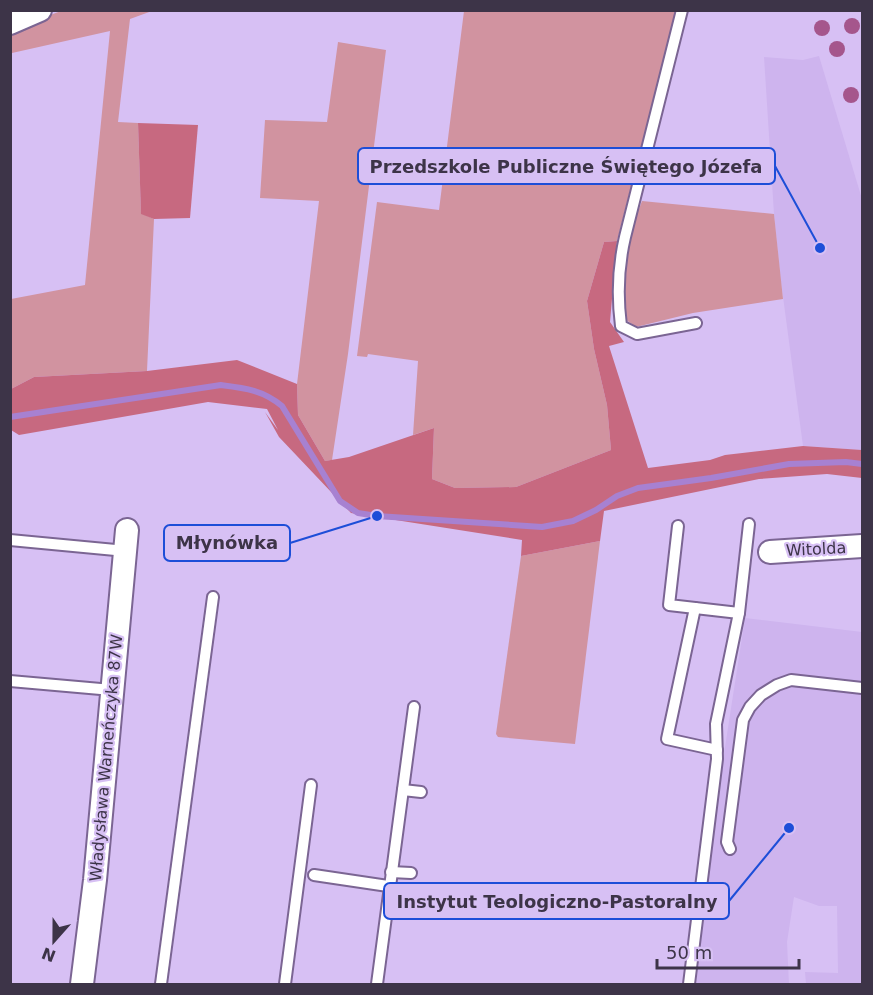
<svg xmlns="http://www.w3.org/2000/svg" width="873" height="995" font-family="'DejaVu Sans',sans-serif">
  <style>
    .built { fill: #ceb4ee }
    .green { fill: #d193a0 }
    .forest { fill: #c76980 }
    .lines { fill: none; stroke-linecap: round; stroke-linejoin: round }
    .stream { stroke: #a781d1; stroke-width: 6 }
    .lane-casing { stroke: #7b6593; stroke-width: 14 }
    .street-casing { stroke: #7b6593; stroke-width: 26 }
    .lane { stroke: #fff; stroke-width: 10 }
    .street { stroke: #fff; stroke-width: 22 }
    .tree { fill: #a5568c }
    .labels { text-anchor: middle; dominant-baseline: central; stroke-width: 4.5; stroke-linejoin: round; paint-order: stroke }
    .street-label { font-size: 16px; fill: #3d3448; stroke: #d7c0f4 }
    .leader { fill: none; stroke: #1d4ed8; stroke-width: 2 }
    .callout-dot { fill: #1d4ed8; stroke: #d7c0f4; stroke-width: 2 }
    .callout { fill: #d7c0f4; stroke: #1d4ed8; stroke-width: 2 }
    .callout-label { font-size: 18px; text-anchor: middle; font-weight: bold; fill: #3d3448 }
  </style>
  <rect width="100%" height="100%" fill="#d7c0f4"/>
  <g class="built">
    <path d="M819,56l43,143v251l-59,-4 -22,-164 -7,-68 -10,-157 39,3z"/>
    <path d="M745,618l117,14v352h-56l-1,-12 33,1 -1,-67h-18l-25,-9 -7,45 2,42h-93l27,-224z"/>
  </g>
  <g class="green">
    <path d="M61,11h91l-22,8 -12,103 20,1 3,90 13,6 -7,152 -113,6 -23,12v-90l74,-14 25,-254 -98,22 -2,-17 3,-7z"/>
    <path d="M464,11h212l-59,230 -13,1 -17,59 7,48 13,56 4,45 -95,37 -61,1 -23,-9 2,-51 -21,7 5,-74 -50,-7 -1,3 -10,-1 20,-154 62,8z"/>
    <path d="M338,42l48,8 -38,304 -16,106 -7,1 -27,-46 -1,-31 22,-183 -59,-3 5,-78 62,2z"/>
    <path d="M642,201l132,13 9,85 -90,14 -57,14 -11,-8 -3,-13 4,-62z"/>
    <path d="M600,541l-25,203 -77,-7 -2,-3 25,-178z"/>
  </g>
  <g class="forest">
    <path d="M138,123l60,2 -8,93 -36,1 -13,-5z"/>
    <path d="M617,241l-7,81 14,20 -15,4 39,122 62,-8 15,-5 78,-9 59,4v28l-35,-4 -68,5 -155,32 -4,30 -79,15 1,-16 -171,-27 -72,-76 -14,-25 13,18 -11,-21 -59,-7 -189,33 -8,-5v-41l23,-12 113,-6 90,-11 60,24 1,31 27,46 24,-4 85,-29 -2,51 23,9 61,-1 95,-37 -4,-45 -13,-56 -7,-48 17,-59z"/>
  </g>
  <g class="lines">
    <path class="stream" d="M10,417l211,-32c24,3 42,5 61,21l58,95 18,12 19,3 165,11 31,-6 23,-11 21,-14 21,-8 73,-10 78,-14 57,-2 16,2"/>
    <defs>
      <g id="lane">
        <path d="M682,10l-57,227c-7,30 -8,58 -4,89l16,8 59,-11"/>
        <path d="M678,526l-9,79 70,8 10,-89"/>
        <path d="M10,540l116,11"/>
        <path d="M695,608l-28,131 50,11"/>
        <path d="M10,681l102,9"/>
        <path d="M403,790l18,2"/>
        <path d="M730,849l-3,-7 16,-122 7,-13 11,-12 16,-10 14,-5 71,8"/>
        <path d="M391,872l20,1"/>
        <path d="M314,875l74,11"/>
        <path d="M161,984l52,-387"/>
        <path d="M285,984l26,-199"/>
        <path d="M377,984l37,-277"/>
        <path d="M689,984l28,-225 -1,-35 23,-111"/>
      </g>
      <g id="street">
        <path d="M10,23l30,-13"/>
        <path d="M770,552l92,-6"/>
        <path d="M82,984l13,-104 32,-350"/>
      </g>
    </defs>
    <use href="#lane" class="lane-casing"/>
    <use href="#street" class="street-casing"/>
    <use href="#lane" class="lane"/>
    <use href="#street" class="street"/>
  </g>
  <g class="tree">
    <circle cx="852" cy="26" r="8"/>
    <circle cx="822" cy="28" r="8"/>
    <circle cx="837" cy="49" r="8"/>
    <circle cx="851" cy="95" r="8"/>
  </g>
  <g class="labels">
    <g class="street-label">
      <text transform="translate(816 549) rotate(-3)">Witolda</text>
      <text transform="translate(106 758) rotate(-85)">Władysława Warneńczyka 87W</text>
    </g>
  </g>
  <path class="leader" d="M820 248L775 166M377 516L290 543M789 828L729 901"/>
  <g class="callout-dot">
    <circle cx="820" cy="248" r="6"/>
    <circle cx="377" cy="516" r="6"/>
    <circle cx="789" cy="828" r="6"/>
  </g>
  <g class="callout">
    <rect x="358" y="148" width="417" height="36" rx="6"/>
    <rect x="164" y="525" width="126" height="36" rx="6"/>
    <rect x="384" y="883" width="345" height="36" rx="6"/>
  </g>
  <g class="callout-label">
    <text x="566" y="173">Przedszkole Publiczne Świętego Józefa</text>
    <text x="227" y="549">Młynówka</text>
    <text x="557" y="908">Instytut Teologiczno-Pastoralny</text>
  </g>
  <rect width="873" height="995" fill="none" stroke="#3d3448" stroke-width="24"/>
  <g transform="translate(54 941) rotate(201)" stroke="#d7c0f4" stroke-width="4.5" paint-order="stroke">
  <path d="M0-4.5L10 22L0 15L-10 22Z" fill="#3d3448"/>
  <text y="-9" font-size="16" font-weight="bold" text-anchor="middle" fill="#3d3448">N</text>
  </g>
  <path d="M657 959v9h142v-9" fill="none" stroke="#3d3448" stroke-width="3"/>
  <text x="666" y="959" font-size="18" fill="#3d3448" stroke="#d7c0f4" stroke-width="4.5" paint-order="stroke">50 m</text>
</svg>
